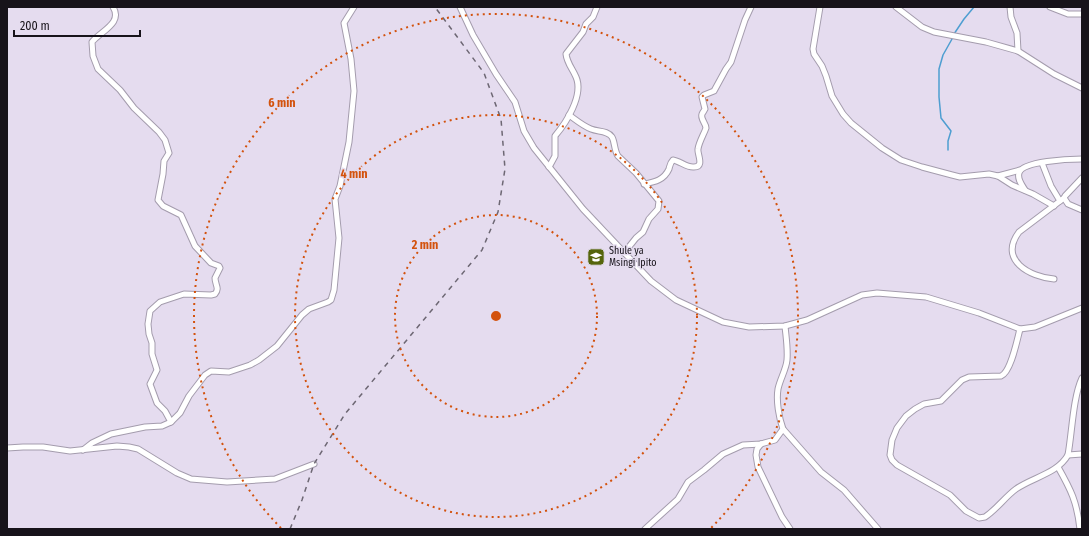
<svg xmlns="http://www.w3.org/2000/svg" width="1089" height="536" font-family="'Fira Sans Condensed',sans-serif">
  <style>
    .lines { fill: none; stroke-linecap: round; stroke-linejoin: round }
    .stream { stroke: #4e9ed1; stroke-width: 1.5 }
    .minor-casing { stroke: #a49cad; stroke-width: 7 }
    .minor { stroke: #fff; stroke-width: 5 }
    .rail { stroke: #6d6773; stroke-width: 1.5; stroke-dasharray: 5 5; stroke-linecap: butt }
    .ring { fill: none; stroke: #d3520d; stroke-width: 2; stroke-dasharray: 2 4 }
    .labels { text-anchor: middle; dominant-baseline: central; stroke-width: 3; stroke-linejoin: round; paint-order: stroke }
    .poi-label { font-size: 10px; fill: #17131a; stroke: #e5dcef; text-anchor: start }
    .centre { fill: #d3520d; stroke: #e5dcef; stroke-width: 2 }
    .ring-label { font-size: 12px; text-anchor: middle; font-weight: bold; fill: #d3520d; stroke: #e5dcef; stroke-width: 3; stroke-linejoin: round; paint-order: stroke }
  </style>
  <rect width="100%" height="100%" fill="#e5dcef"/>
  <g class="lines">
    <g class="stream">
      <path d="M954,34l10,-15 10,-12"/>
      <path d="M948,150v-9l3,-10 -10,-13 -2,-21v-28l4,-14 9,-16"/>
    </g>
    <defs>
      <g id="minor">
        <path d="M113,7c10,16 -12,24 -21,35l1,14 5,13 22,21 14,18 25,24 6,8 4,13 -5,8 -1,13 -5,26 5,6 18,9 14,31 16,17 8,3 1,2 -5,10c0,7 5,10 0,16l-4,1 -27,-1 -24,8 -10,9 -2,13 1,10 3,9v11l5,16 -7,14 7,19 8,8 6,11"/>
        <path d="M460,7l13,28 23,39 19,28 9,29 10,17 49,61 68,72 25,19 47,22 26,5 36,-1 22,-6 55,-25 15,-2 49,4 53,16 41,16 15,-2 47,-19"/>
        <path d="M820,7l-7,42 1,5 8,12 4,10 6,20 11,18 8,9 31,25 19,12 21,7 30,8 8,2 29,-3 9,2 14,9 21,9 21,12"/>
        <path d="M896,7l26,20 12,5 52,10 32,9 36,23 28,14"/>
        <path d="M1010,7l1,10 6,16 1,18"/>
        <path d="M1050,7l18,7h14"/>
        <path d="M569,115c7,5 14,11 22,14 7,3 16,1 21,8 3,5 2,13 6,19l18,17 23,28 -1,8 -9,10 -6,13 -7,6 -12,15"/>
        <path d="M1042,163l9,23 9,15"/>
        <path d="M549,167l6,-11v-20c11,-13 29,-41 21,-59 -4,-9 -9,-14 -10,-23l17,-22 3,-8 7,-7 4,-10"/>
        <path d="M998,176l22,-6"/>
        <path d="M1082,178l-17,18 -1,2 4,6 14,6"/>
        <path d="M644,184c11,-2 20,-4 25,-15 1,-4 1,-6 4,-9 7,1 14,8 21,7 11,0 3,-13 4,-18 1,-7 6,-15 8,-21 0,-5 -6,-9 -4,-14 1,-2 2,-3 3,-5l-3,-12 2,-2 10,-4 12,-22 5,-7 14,-42 6,-13"/>
        <path d="M1025,190c-3,-5 -8,-11 -6,-17 3,-12 51,-14 63,-14"/>
        <path d="M1054,279c-24,-2 -56,-19 -35,-47l45,-34"/>
        <path d="M785,326c1,11 3,22 2,34 -1,10 -7,19 -9,29 -2,12 1,29 5,40l38,43 23,18 34,39"/>
        <path d="M1020,329c-3,11 -9,43 -19,47l-32,1 -7,3 -21,21 -17,3 -9,5 -9,7 -9,12 -5,12 -2,15 2,5 5,5 53,30 16,16 13,7 6,-1c12,-8 20,-20 31,-28 17,-12 41,-15 52,-34 4,-22 5,-58 14,-77"/>
        <path d="M761,444l-4,5 -1,6 2,12 24,50 8,12"/>
        <path d="M7,448l16,-1h20l27,4 47,-5 12,1 9,2 39,24 14,6 36,3 48,-3 39,-15"/>
        <path d="M83,450l9,-7 19,-9 34,-7 17,-1 9,-4 9,-9 9,-17 16,-21 6,-4 18,1 21,-7 9,-5 18,-14 25,-31 7,-6 19,-7 3,-2 3,-10 5,-52 -4,-39 5,-13 9,-44 5,-51 -3,-32 -7,-36 10,-16"/>
        <path d="M1068,455l14,-1"/>
        <path d="M1058,467c13,23 19,35 22,62"/>
        <path d="M645,529l33,-30 10,-17 16,-12 19,-16 20,-9 18,-1 14,-4 8,-11"/>
      </g>
    </defs>
    <use href="#minor" class="minor-casing"/>
    <use href="#minor" class="minor"/>
    <path class="rail" d="M290,529l12,-29 12,-36 31,-50 137,-164 16,-38 7,-43 -4,-50 -17,-46 -49,-66"/>
  </g>
  <g class="ring">
    <circle cx="496" cy="316" r="101"/>
    <circle cx="496" cy="316" r="201"/>
    <path d="M281 528A302 302 0 1 1 711 528"/>
  </g>
  <defs>
    <symbol id="school-square" viewBox="-11 -11 22 22"><rect x="-9" y="-9" width="18" height="18" rx="4" fill="#55650b" stroke="#e5dcef"/><path d="M0-5L7-2L0 1L-7-2ZM-4 1L0 2.5L4 1V4Q0 6-4 4Z" fill="#fff"/></symbol>
  </defs>
  <g fill-rule="evenodd">
    <use href="#school-square" x="586" y="247" width="20" height="20"/>
  </g>
  <g class="labels">
    <g class="poi-label">
      <text x="609" y="251">Shule ya<tspan x="609" dy="12">Msingi Ipito</tspan></text>
    </g>
  </g>
  <circle cx="496" cy="316" r="6" class="centre"/>
  <g class="ring-label">
    <text x="282" y="107">6 min</text>
    <text x="354" y="178">4 min</text>
    <text x="425" y="249">2 min</text>
  </g>
  <rect width="1089" height="536" fill="none" stroke="#17131a" stroke-width="16"/>
  <path d="M14 30v6h126v-6" fill="none" stroke="#17131a" stroke-width="2"/>
  <text x="20" y="30" font-size="12" fill="#17131a" stroke="#e5dcef" stroke-width="3" paint-order="stroke">200 m</text>
</svg>
